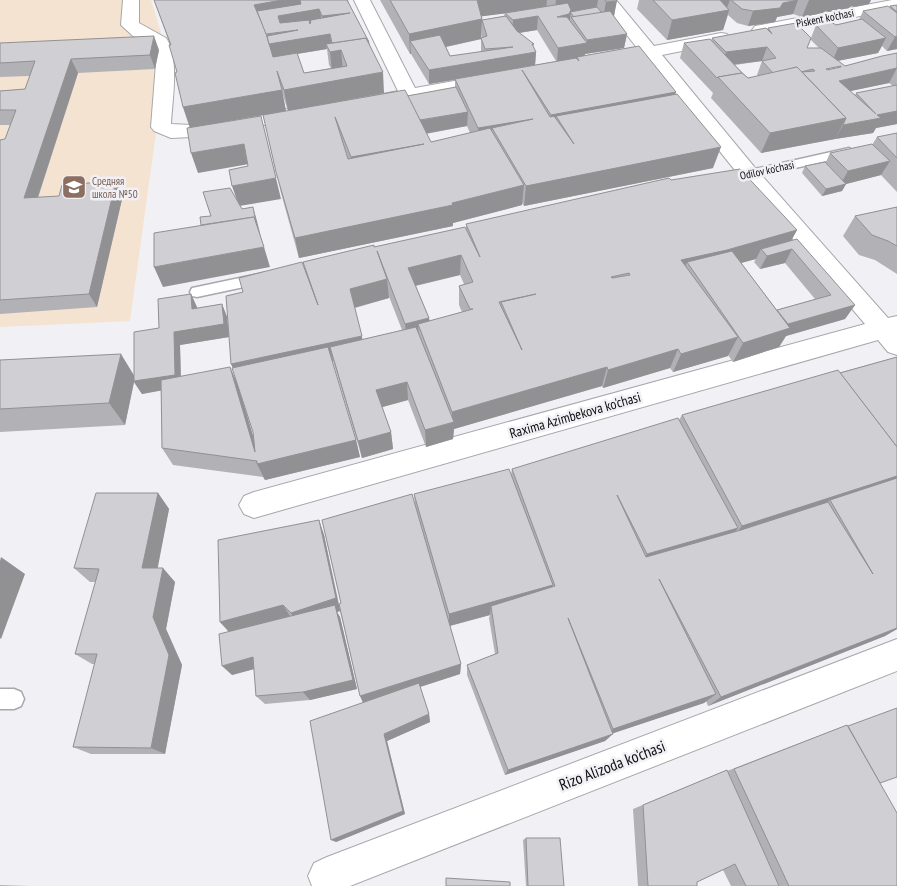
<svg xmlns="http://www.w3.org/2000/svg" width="897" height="886" font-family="'PT Sans Narrow',sans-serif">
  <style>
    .education { fill: #f5e3d2 }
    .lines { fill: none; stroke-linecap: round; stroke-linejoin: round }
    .service-casing { stroke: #a7a7ac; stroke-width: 3 }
    .minor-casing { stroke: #a7a7ac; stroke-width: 2 }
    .service { fill: #fff; fill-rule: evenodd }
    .minor { fill: #fff; fill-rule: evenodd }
    .wall { fill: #b2b2b6; fill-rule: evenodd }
    .shaded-wall { fill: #919194 }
    .building { fill: #cfcfd4; stroke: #919194; fill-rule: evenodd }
    .labels { text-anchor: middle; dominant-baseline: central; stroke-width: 5; stroke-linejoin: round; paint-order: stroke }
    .far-street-label { font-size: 11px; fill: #0c0c0d; stroke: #f0f0f5 }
    .far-education-label { font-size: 11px; fill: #785e54; stroke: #f0f0f5; text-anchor: start }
    .street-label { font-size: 14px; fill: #0c0c0d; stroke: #f0f0f5 }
    .near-street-label { font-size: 16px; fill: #0c0c0d; stroke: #f0f0f5 }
  </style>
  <rect width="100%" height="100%" fill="#f0f0f5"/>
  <path class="education" d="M0,0h151l16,53 -37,268 -130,6z"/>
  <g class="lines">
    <defs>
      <g id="service">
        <path d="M849,148l6,4 -2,3 -116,26 -6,-4 6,-4z"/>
        <path d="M263,273l5,1 2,4 -2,4 -71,15 -5,-1 -2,-4 2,-4 5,-1z"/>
        <path d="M0,689h14l7,3 3,7 -3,7 -7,3h-14z"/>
      </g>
      <g id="minor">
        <path d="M123,0h16v23l27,15c14,20 6,63 5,86l21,1 108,-18 7,2 3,4 -3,4 -7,2 -108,18 -21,1 -17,-7 -3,-4 5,-64 -4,-18 -19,-9 -12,-11z"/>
        <path d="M354,0h16l45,88 78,-14 7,2 2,4 -2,4 -7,2 -123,22 -7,-2 -3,-4 3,-4 35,-7z"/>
        <path d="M599,0h17l38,46 67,-13 6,1 3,4 -3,4 -65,13 94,114 132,149 9,-2v39l-9,-3 -10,-12 -624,178 -10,-4 -5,-9 5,-9 10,-4 611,-168 -123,-145 -97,-121 -36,7 -6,-1 -3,-4 3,-4 35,-7z"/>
        <path d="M892,0h5v9l-136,26 -6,-1 -3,-4 3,-4 6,-1z"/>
        <path d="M897,639v32l-547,215h-38l-4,-10 6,-13 13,-6z"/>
      </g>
    </defs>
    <use href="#service" class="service-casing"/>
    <use href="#minor" class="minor-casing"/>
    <use href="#service" class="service"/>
    <use href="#minor" class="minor"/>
  </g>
  <g class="wall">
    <path d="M154,0l194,2 21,40 15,51 -96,18 -6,-19 4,19 -96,17 -7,-21 -6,-35 -7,-27zM327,49l2,16 2,3 -27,5 -7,-19z"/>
    <path d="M380,0h236l-2,17 13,17 -3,14 -39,6v2l91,38 37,74 -189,38 -2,-3v2l-69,18v3l-154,32 -18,-65 -18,-78 144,-19 48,-8v-8l-26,4 -18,-30h-1zM505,13l-1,3 -22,4 -1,14 1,3 -1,1v14l-31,4 -4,-9 35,-8 1,-20 -1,-3 26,-3zM537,30l19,31 -21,4 1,-13 -3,-5 1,-3 -15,-11zM467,126l3,7 -39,9 -5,-8z"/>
    <path d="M639,0h232l-2,4 -67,13 -9,-3 -16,3 -2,5 -27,4 -11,-3 -9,-8 -5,15 -56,10 -30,-31z"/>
    <path d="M897,5v44l-10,2 -5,-5 -4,7 -41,8 8,5 52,-13v71l-21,4 -3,5 -38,6 -74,14 -50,-55 2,-5 -33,-35 4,-15 27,-3 1,-2 55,-9 1,-1 43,10 5,-13h20l23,-5 4,-9 26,-4 1,-1zM810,39l9,9h-12zM762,61l-5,14 1,1 -10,2 -13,-13zM841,66v1l-14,3 -1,-1zM889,83l4,3 -37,7 -1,2 -5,-4z"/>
    <path d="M0,43l159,7 -4,19 -77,4 -40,125 85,-3 -26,112 -97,7v-174l5,-1 5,-14h-10v-34l25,-2 5,-13 -30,1z"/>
    <path d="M897,133v59l-16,-17 -35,9 -4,7 -20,5 -20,-23 3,-7 21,-4 4,-9 42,-8 5,-8z"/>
    <path d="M671,180l126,50 -6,11 64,64 -10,14 -59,17 -7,11 -46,15 -5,-7v1l-55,16 -3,-4 -67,20 -1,-2 -148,43 -1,10 -27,8 -18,-47 -26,7 9,25 2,17 -31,9 -29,-97 -1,1 24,78 4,17 -95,23 -2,-3 -90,-12 -11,-17 -1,-58 -19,4 -8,-12 -9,43 -125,7v-72l134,15 25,-47 32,-34 6,14 25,-4 5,13 2,20 -49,8 1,32 57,8 -5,-17 10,-76 63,-20 -3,-10 71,-15 92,-17v-6zM756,259l-2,3 6,7 25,-6 30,36 -38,11 -36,-47zM460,275l4,9 -5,2v19l3,7 -32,9 -1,-3 -13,-32zM388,294l14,36 -40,10 -7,-32 34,-10zM238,386l15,46 1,7z"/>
    <path d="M897,207v67l-22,-14 -16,-5 -16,-19 12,-20z"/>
    <path d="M897,357v272l-12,7 -177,70 -2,-5 -2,2 -91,30 -8,8 -100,34 -38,-100v-10l28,-11 -6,-36 1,-3 -40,11 11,38 -1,10 -40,13 9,27 1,8 -43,19 18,73 -69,28 27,-139 -23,-92 -3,1 3,5 17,72 -47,11 -45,4 -9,-8 -2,-27 -22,6 -3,-43 -9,-10 99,-102 5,15 15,69 2,-1 74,-99 -1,-10 97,-19 1,-6 167,-49 3,-5z"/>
    <path d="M158,493l11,16 -12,59 18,14 -9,47 16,36 -17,89h-74l-18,-7 22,-83h-3l-17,-10 21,-72h-6l-16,-14z"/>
    <path d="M847,725l33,58 17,103h-166l-8,-16 -26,12v4h-59l-5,-77 94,-39v1z"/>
    <path d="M526,838l38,48h-38l-3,-46z"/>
    <path d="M0,885l30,1h-30z"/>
  </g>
  <g class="shaded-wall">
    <path d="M282,0h66l1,6 -29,4 2,13 -41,7 -19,-6 -8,-19z"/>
    <path d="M478,0h69l-1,8 -69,9z"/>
    <path d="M556,0h42l-2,12h-25l-2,12 -15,-7z"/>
    <path d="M721,0h9l-4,10h3l-6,20 -56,10 5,-20z"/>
    <path d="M798,0l-5,14 -16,3 -2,5 -27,4 5,-15 30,-8z"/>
    <path d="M809,0h62l-2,4 -67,13z"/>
    <path d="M617,1l-4,20 -10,-3 3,-16z"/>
    <path d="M350,13l-26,18 -2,-15z"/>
    <path d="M538,16l-1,14 -25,4 1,-14z"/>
    <path d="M482,19l-1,20 -63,14 -8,-12 1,13h-1l-1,-20z"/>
    <path d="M298,30l32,4 2,14 -6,-4 1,5 -55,9 -6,-23z"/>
    <path d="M627,34l-3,14 -39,6 -1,3h-7v2l-20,3 1,-14 29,-5v-3z"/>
    <path d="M154,36l5,14 -4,19 -5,-14z"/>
    <path d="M897,36v13l-10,2 8,-14z"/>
    <path d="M886,38l-8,15 -46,9 6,-14z"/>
    <path d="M369,42l1,14 -29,-6 2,21 -11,1 -2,-20z"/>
    <path d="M767,47l-5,14 -41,5 5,-14z"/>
    <path d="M536,52l-1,14 -106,18v-14z"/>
    <path d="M71,59l7,14 -45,139 -9,-14z"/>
    <path d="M897,68l-8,15 -57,12 7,-14z"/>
    <path d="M383,72l1,21 -96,18 -4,-21z"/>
    <path d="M282,90l4,21 -96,17 -7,-21z"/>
    <path d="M676,92l-6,21 -114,3 -2,19 -6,1 3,-21z"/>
    <path d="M897,111v13l-21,4 -3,5 -38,6 8,-14 34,-10z"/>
    <path d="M468,112l-1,14 -50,9v-14z"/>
    <path d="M846,118l-11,21 -74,14 9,-20z"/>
    <path d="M533,119l-41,9 -1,18 -14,3 1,-21z"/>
    <path d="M266,137l15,62 -42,7 -7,-20 44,-8z"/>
    <path d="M244,144l5,20 -51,9 -7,-20z"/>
    <path d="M424,144l-71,33 -2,-20z"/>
    <path d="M721,147l-8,21 -189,38 2,-20z"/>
    <path d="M890,161l-9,14 -35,9 -4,7 -20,5 4,-7 14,-4 8,-14z"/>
    <path d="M116,181l7,14 -26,112 -8,-13z"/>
    <path d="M524,185l-2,20 -69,18v3l-154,32 -4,-20 157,-35z"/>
    <path d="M253,207l4,14 4,16 -5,-14z"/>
    <path d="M797,230l-11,20 -25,-1 -5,10 -38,10 -31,-7 -6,16v-18z"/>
    <path d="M264,247l6,20 -107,20 -9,-20z"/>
    <path d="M792,249l-7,14 -25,6 7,-13z"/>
    <path d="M461,255l-1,20 -51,12 -1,-19z"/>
    <path d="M387,279l2,19 -36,10 -3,-19z"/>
    <path d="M191,294l6,13 1,15 -6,-13z"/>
    <path d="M222,304l5,13 2,20 -49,8 1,42 -39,7 -8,-12 -9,43 -16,-22 12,-49 14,23 39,-45z"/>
    <path d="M855,305l-10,14 -59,17 -7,11 -46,15 10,-19 42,-18z"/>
    <path d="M429,318l1,19 -12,-13 1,16 -12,3 -2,-19z"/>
    <path d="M362,336l2,19 -34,-8 3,14 -94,21 -8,-18z"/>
    <path d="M738,337l-10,19 -55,16 8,-18z"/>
    <path d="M678,349l-8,19 -67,20 5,-18z"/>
    <path d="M230,367l8,18 23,78 95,-23 4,17 -95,23 -8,-16 -2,-12z"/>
    <path d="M607,367l-5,19 -148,43 -1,10 -27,8 -1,-17 27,-7v-11z"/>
    <path d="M407,382l1,18 -29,8 -3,-18z"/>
    <path d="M391,432l2,17 -31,9 -4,-17z"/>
    <path d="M897,476v10l-67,14 -15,15 -88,29 15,-18z"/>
    <path d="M158,493l11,16 -14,73 -13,-14z"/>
    <path d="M319,520l5,15 16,76 -3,1 3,5 17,72 -47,11 -7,-8 -5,-67 -7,-12z"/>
    <path d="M738,528l-12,14 -87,26 8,-14z"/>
    <path d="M1,557l24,17 -24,65 -1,-1v-77z"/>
    <path d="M163,568l12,14 -9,47 16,36 -17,89 -14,-6 2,-131z"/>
    <path d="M553,585l-4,13 -58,8 -1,9 -41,11v-12z"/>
    <path d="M283,605l7,11 -60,17 -10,-11z"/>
    <path d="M897,625v4l-12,7 -177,70 13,-9z"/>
    <path d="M253,657l9,10 -30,8 -10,-9z"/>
    <path d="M461,664l-1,10 -96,31 -4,-9z"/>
    <path d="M716,694l-12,9 -99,33 8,-7z"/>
    <path d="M429,714l1,8 -43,19 18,73 -69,28 -5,-2 53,-106z"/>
    <path d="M613,734l-8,7 -100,34 3,-5z"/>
  </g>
  <g class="building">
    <path d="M154,0h128l-28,5 11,25 8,27 24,-4 7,20 43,-7 -6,-16 -11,2 -4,-8 40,-6 17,34 -99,18 -7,-19 5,19 -99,17 -8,-34 2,-1 -8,-27h2z"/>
    <path d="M300,0h47l22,42h-1l-2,-4 -34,5 -2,-9 -61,10 -2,-8 31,-6 -32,4 -9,-23 44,-7zM319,9l3,7 28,-3 -39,7 -1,4 -1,-4 -29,3 -2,-7z"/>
    <path d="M390,0h87l5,19 -73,15z"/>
    <path d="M605,0h11l1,1 -11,1z"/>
    <path d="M653,0h68h-1l9,10 -57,10z"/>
    <path d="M731,0h67l-15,3 -3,5 -27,3 -11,-2z"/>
    <path d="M568,3l3,7 -2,4 -12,3h10l20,26 -29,5 -20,-32 -25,4 -8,-7z"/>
    <path d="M897,5v7l-7,-6z"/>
    <path d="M888,6l9,7v23l-2,1 -32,-26z"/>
    <path d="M597,7l5,6 -28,4 -4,-5z"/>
    <path d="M610,11l17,23 -40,6 -16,-23z"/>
    <path d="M506,16l11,15 17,13h-2l4,8 -107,18 -19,-29 30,-6 10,21 63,-9 -28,2 -4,-11 6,-2 -5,-16z"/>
    <path d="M862,19l24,19 -48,10 -22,-23 15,-3 5,3z"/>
    <path d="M796,23l15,15 -4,10h14l24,18 37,-10 15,-3v15l-58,13 37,33 -20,-21 41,-8v26l-20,4 4,3 -38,7 3,-7 -44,-46 13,-1 -2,-2 -12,3 -4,-5 -24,6 -11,-12 14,-3 -9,-11 -41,5 -14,-14 54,-10 6,6 -4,-6zM841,66v1l-14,3 -1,-1z"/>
    <path d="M154,36l-4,19 -79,4 -47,139 35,-2 3,-11 54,-4 -27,113 -89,6v-160l5,-1 11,-29h-16v-19l25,-2 10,-28 -35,2v-20z"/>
    <path d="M710,39l33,35 -1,-1 -24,4 -1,1 -33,-35z"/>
    <path d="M639,46l37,46 -125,23 -29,-45 28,47 4,-1 20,28 -18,-28 121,-22 44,53 -195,39 -34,-58 41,-9 -55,9 -23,-49 121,-21 3,3 -2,-4z"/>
    <path d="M797,67l49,51 -76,15 -52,-56 24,-4 6,5z"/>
    <path d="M456,87l12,25 -48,8 -13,-24z"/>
    <path d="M405,90l26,52 59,-14 34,57 -72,18 1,2 -158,33 -19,-66 -13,-57zM335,117l16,40 73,-13 -76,15z"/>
    <path d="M261,116l15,62 -44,8 -3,-16 19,-4 -4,-22 -53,9 -4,-25z"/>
    <path d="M897,133v25l-20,-21z"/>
    <path d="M872,144l18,17 -42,10 -18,-18z"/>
    <path d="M825,162l21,22 -20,5 -21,-23z"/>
    <path d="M740,169l57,61 -70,20 -46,10 57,77 -57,17 -3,-5 -70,21 -1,-3 -155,45 -34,-88 55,-15h-3l-11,-23 14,-4 -12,-27 -53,13 21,50 -24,6 -28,-73 10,28 -37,10 12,47 -131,28 -5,-68 17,-4 -4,-14 63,-16 16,43 -15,-43 71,-17v2l91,-20 15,30 -14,-33 203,-46 2,2zM629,273l1,2 -18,3 -1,-1zM536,294l-35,8 21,48 -23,-48z"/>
    <path d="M230,188l12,21 11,-2 3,16 -2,-6 -53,8 -1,-8 11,-1 -8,-24z"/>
    <path d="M897,207v39l-9,-5 -16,-6 -17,-19z"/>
    <path d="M254,217l10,30 -110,20v-34z"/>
    <path d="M797,239l58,66 -67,19 -11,-14 54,-15 -39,-46 -25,7 -6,-7z"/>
    <path d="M732,251l58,77 -47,15 -56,-81z"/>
    <path d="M191,294l1,15 30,-5 2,20 -50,8 1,43 -41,6v-49l25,-4 -1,-29z"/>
    <path d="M416,327l38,95 -29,8 -18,-48 -31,8 15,42 -33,9 -28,-94z"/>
    <path d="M328,347l28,93 -99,24v-3l-95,-13 -1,-68 69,-13 25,85 -2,-20 -21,-64z"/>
    <path d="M121,354l-12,49 -109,6v-49z"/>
    <path d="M897,357v90l-57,-74z"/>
    <path d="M838,370l59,77v29l-155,50 -60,-111z"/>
    <path d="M678,418l60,110 -91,26 -30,-59 29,62 95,-27 87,-28 45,72 -43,-74 67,-22v150l-176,69 -62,-118 57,115 -103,35 -45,-111 45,116 -105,36 -41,-105 31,-12 -7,-47 64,-20 -43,-117z"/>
    <path d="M509,469l44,116 -104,29 -35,-120z"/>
    <path d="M96,493h62l-16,75h21l-10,49 16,38 -18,93 -78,-1 24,-93h-22l24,-85 -25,-1z"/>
    <path d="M412,494l49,170 -101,32 -21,-92 2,-1 -19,-83z"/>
    <path d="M319,520l17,78 -45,15 -8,-8 -63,17 -2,-82z"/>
    <path d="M335,605l18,75 -50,12 -47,4 -3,-39 -31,9 -3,-32z"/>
    <path d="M419,683l10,31 -45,20 19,77 -72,29 -21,-119z"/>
    <path d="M897,708v69l-17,6 -32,-57z"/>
    <path d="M847,725l50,88v73h-108l-55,-117z"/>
    <path d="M727,770l52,116h-33l-11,-22 -38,18v4h-49l-5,-81z"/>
    <path d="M526,838h34l4,48h-36z"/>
    <path d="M446,878l64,4v4h-64z"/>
  </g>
  <defs>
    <symbol id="school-square" viewBox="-11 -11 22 22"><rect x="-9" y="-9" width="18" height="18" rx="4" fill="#8d6e63" stroke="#f0f0f5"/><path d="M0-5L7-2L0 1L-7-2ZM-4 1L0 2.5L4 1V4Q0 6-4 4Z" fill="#fff"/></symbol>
  </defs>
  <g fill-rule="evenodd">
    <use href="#school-square" x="60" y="173" width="28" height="28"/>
  </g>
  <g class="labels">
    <g class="far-street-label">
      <text transform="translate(825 18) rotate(-11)">Piskent ko'chasi</text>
      <text transform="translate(767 170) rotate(-12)">Odilov ko'chasi</text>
    </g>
    <g class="far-education-label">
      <text x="92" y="181">Средняя<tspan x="92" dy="13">школа №50</tspan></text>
    </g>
    <g class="street-label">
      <text transform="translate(575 415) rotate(-16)">Raxima Azimbekova ko'chasi</text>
    </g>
    <g class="near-street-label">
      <text transform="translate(612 765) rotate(-21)">Rizo Alizoda ko'chasi</text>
    </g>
  </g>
</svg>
